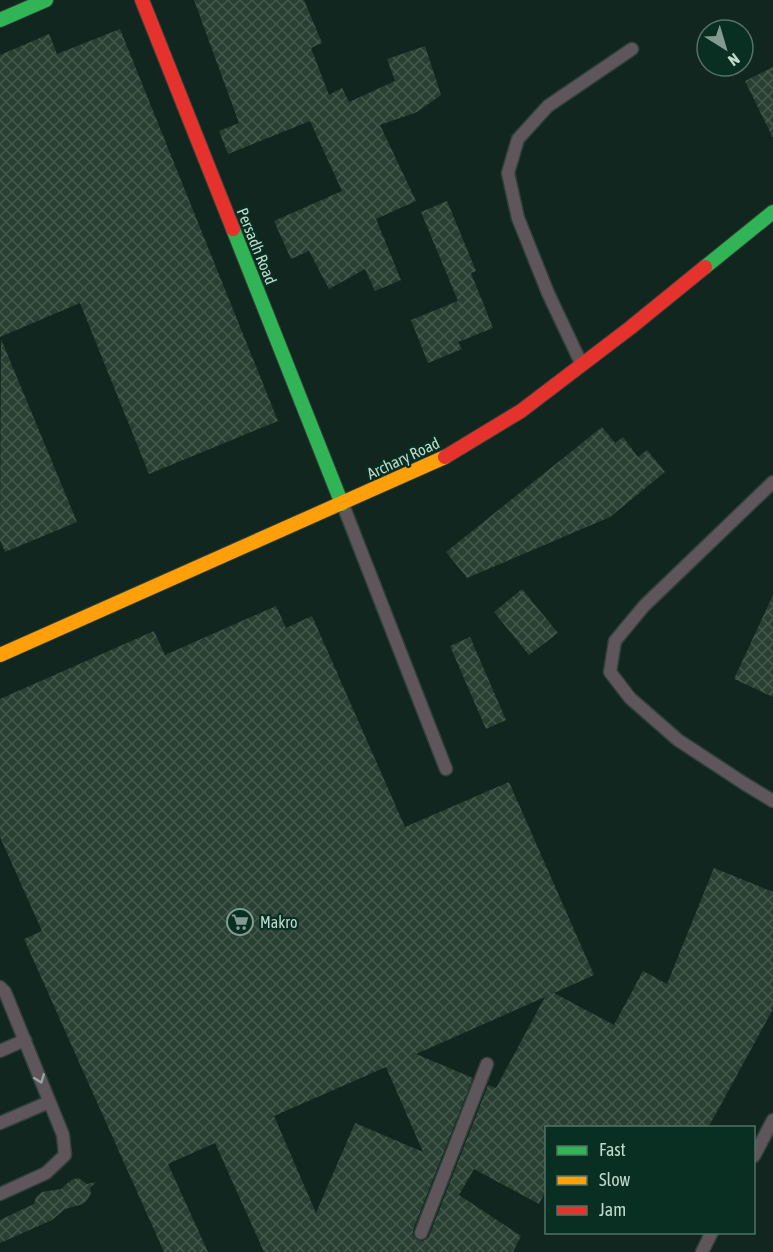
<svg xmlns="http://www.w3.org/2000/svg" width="773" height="1252" font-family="'Asap Condensed',sans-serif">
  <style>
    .building { fill: url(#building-cross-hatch); fill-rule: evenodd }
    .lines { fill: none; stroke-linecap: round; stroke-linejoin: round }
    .lane-casing { stroke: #2f4139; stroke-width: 15 }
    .fast-casing { stroke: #2f4139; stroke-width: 16 }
    .slow-casing { stroke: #2f4139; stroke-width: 16 }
    .jam-casing { stroke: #2f4139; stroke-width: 16 }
    .lane { stroke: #5f565c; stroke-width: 12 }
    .fast { stroke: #30b455; stroke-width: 14 }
    .slow { stroke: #ff9f0a; stroke-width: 14 }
    .jam { stroke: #e5322d; stroke-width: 14 }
    .oneway { stroke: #99a5a0 }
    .labels { text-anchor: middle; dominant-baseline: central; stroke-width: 4.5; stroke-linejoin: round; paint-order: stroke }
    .street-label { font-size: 16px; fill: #c0d9cd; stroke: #082f21 }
    .poi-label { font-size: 16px; fill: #c0d9cd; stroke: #082f21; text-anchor: start }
  </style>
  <defs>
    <pattern id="building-cross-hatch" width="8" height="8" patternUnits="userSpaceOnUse" patternTransform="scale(1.5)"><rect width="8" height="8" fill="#283f31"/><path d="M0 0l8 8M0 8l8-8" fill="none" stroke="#455a4e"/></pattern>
  </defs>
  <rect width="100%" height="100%" fill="#11261e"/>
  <g class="building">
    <path d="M194,0h110l18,43 -11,5 18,47 13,-7 7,14 46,-21 -8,-22 38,-13 16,49 -24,17 -37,13 36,76 -40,18 25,61 -26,11 -10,-22 -36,20 -20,-38 -18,8 -17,-38 68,-30 -32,-70 -82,33 -9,-23 20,-8z"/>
    <path d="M120,29l158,392 -129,53 -69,-171 -80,34v-282l49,-21 8,20z"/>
    <path d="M773,67v71l-28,-57z"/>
    <path d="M447,201l29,70 -5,2 22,55 -35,14 4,7 -34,14 -17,-43 47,-19 -37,-89z"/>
    <path d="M1,339l76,183 -72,30 -5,-12z"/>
    <path d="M602,427l13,16 8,-6 15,20 9,-7 18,22 -55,45 -143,61 -21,-26z"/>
    <path d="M522,589l36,44 -29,22 -35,-43z"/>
    <path d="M773,595v102l-39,-18z"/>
    <path d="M276,606l10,22 26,-12 93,211 104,-45 85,193 -40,18 60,32 29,-54 24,13 47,-116 59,24v117l-65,119h-162v62l-7,14 -65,-35 -15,26 62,41 -8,16h-249l-49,-109 -47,21 40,88h-44l-140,-313 18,-8 -42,-94v-138l154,-68 11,24zM545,997l-49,91 -8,-3 -59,151 -6,5 -6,-1 -4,-5v-5l60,-152 -57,-24zM386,1067l37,85 -68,-29 -39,90 -42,-97z"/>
    <path d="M470,637l36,83 -20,9 -36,-83z"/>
    <path d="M78,1178l9,6 9,-2 -6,6 1,5 -3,6 -5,5 -18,5 -13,11 -52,23v-23l34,-16 2,-7 6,-5 19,-3 10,-9z"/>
  </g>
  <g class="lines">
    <defs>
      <g id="lane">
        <path d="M581,363l-33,-70 -30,-75 -10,-45 10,-34 30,-33 84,-57"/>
        <path d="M773,482l-129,124 -29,35 -5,31 20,26 48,42 67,44 28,17"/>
        <path d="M343,505l103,264"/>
        <path d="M0,987l5,5 58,143 2,20 -19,18 -46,21"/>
        <path d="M0,1051l25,-11"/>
        <path d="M0,1123l49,-21"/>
        <path d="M754,1156l19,-36"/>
        <path d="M421,1233l66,-169"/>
        <path d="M702,1252l10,-20"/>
      </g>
      <g id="fast">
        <path d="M0,20l46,-20"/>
        <path d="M233,229l109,275"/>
        <path d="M705,267l68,-55"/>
      </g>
      <path id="slow" d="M0,655l445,-198"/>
      <g id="jam">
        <path d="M142,0l91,229"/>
        <path d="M445,457l76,-46 109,-83 75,-61"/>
      </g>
    </defs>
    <use href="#lane" class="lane-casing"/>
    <use href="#fast" class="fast-casing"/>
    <use href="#slow" class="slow-casing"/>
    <use href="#jam" class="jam-casing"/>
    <use href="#lane" class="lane"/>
    <use href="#fast" class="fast"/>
    <use href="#slow" class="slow"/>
    <use href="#jam" class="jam"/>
  </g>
  <defs><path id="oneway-chevron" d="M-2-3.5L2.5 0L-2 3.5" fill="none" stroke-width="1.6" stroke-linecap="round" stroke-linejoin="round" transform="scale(1.5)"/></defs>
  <use class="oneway" href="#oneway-chevron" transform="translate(40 1079) rotate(69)"/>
  <defs>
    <symbol id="supermarket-ring" viewBox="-11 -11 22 22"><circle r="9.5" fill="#082f21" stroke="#839a90" stroke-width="1.5"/><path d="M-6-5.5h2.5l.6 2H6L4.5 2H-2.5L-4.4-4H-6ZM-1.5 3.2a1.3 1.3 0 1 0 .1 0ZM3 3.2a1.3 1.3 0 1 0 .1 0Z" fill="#839a90"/></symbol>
  </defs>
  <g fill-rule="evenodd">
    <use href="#supermarket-ring" x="225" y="907" width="30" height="30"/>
  </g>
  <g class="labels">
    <g class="street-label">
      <text transform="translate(257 246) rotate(68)">Persadh Road</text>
      <text transform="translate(403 458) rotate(-25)">Archary Road</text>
    </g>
    <g class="poi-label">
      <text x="260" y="922">Makro</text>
    </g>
  </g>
  <rect x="545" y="1126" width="210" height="108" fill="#082f21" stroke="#527366" stroke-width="1.5"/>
  <rect x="557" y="1146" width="30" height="9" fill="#30b455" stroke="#527366" stroke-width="1.5"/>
  <text x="599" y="1156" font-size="18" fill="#c0d9cd">Fast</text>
  <rect x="557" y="1176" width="30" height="9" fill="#ff9f0a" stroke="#527366" stroke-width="1.5"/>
  <text x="599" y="1186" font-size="18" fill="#c0d9cd">Slow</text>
  <rect x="557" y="1206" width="30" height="9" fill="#e5322d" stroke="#527366" stroke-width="1.5"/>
  <text x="599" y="1216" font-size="18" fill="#c0d9cd">Jam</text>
  <g transform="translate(725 48) rotate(143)"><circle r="28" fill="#082f21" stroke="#527366" stroke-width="1.5"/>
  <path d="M0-4.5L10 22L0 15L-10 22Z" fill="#839a90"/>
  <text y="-9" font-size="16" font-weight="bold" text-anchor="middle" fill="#c0d9cd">N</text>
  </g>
</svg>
